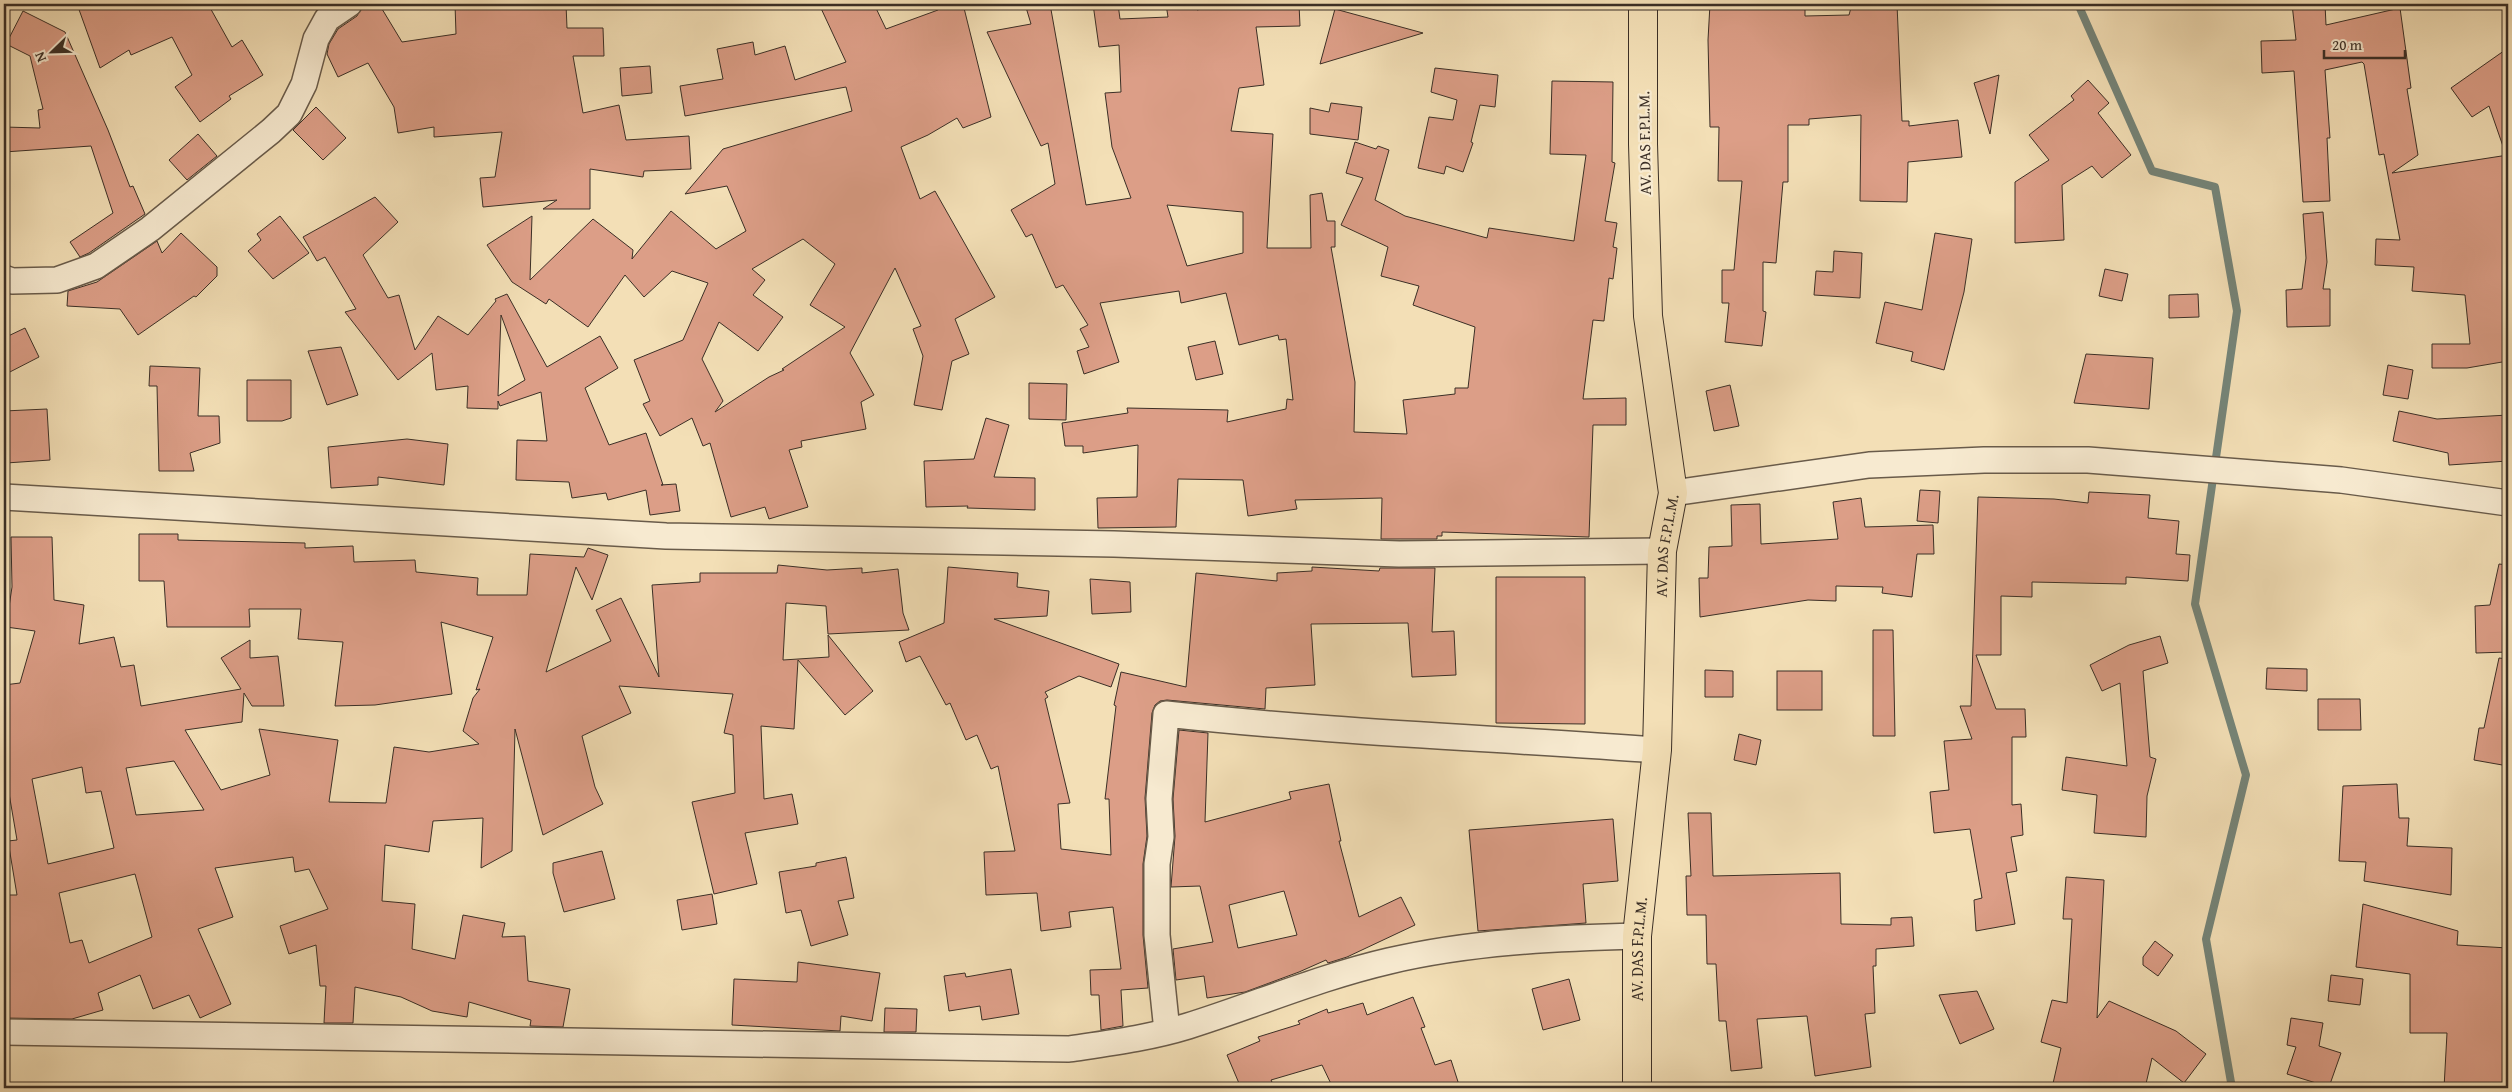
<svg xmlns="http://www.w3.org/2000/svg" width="2512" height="1092" font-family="'Gentium Book Plus',serif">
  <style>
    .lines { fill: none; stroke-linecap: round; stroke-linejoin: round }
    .stream { stroke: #758478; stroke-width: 8 }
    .building { fill: #dc9e87; stroke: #3b2f26; fill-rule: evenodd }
    .minor-casing { stroke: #695b4a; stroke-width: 28 }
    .primary-casing { stroke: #3b2f26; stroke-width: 30 }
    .minor { stroke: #f7ead0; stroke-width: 25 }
    .primary { stroke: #f3dfb6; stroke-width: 28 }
    .labels { text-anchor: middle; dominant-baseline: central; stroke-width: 4.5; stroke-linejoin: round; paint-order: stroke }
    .street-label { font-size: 16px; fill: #3b2f26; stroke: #f7ead0 }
  </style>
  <rect width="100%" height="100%" fill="#f3dfb6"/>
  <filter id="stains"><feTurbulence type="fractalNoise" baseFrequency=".004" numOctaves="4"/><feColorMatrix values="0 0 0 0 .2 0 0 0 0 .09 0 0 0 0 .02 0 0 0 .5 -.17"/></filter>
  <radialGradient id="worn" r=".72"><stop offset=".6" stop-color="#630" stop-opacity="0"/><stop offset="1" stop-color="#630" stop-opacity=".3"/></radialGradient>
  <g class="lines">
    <path class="stream" d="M2078,4l74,167 63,16 22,124 -42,293 51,171 -40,164 26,149"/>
  </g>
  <g class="building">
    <path d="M77,4h131l24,43 10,-7 21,35 -34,21 2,3 -31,23 -25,-35 17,-12 -20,-38 -41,18 -2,-5 -29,18z"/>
    <path d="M363,4h16l23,38 54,-8 -1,-30h111l1,24h36l1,28h-31l10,57 36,-8 7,35 63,-4 2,33 -47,2 -1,6 -53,-8v40h-47l14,-9 -74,7 -3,-29 15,-1 7,-45 -68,5v-10l-36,6 -4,-26 -26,-44 -30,14 -11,-23 2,-10 9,-15 19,-13z"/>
    <path d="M819,4h55l12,25 52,-19 -2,-6h27l28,113 -28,11 -6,-10 -29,17 -27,12 19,52 15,-8 60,106 -40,22 14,35 -17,7 -10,49 -28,-5 9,-49 -10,-27 8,-3 -26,-58 -45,85 24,42 -13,7 5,27 -65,12 1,6 -13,3 19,57 -39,12 -4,-12 -34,10 -21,-74 -7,3 -11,-28 -32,18 -17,-32 7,-3 -16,-41 49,-20 25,-57 -36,-12 -28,26 -19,-22 -37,52 -39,-28 -3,5 -34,-22 -25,-37 45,-29 -2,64 63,-61 40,31 -1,9 39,-48 45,38 30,-18 -19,-45 -42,8 38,-45 129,-38 -6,-24 -161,29 -5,-30 43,-7 -6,-30 36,-7 2,13 30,-9 10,34 51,-18zM803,239l32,25 -25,41 35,22 -63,42 2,1 -15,7 -54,35 8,-11 -21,-42 17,-37 39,29 25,-34 -30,-22 12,-15 -13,-11z"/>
    <path d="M1025,4h25l36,201 45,-7 -19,-51 -7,-54 16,-1 -2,-47 -20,2 -6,-43h25l2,15 48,-2 -2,-13h30l1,6 25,-6h77l1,22 -44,1 8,58 -25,3 -8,43 42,3 -6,114h44l-1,-53 12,-2 5,28h8v26h-4l24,135 -1,50 53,2 -4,-34 52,-6v-6h13l7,-61 -62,-22 6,-19 -38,-10 7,-29 -47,-22 22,-47 -17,-5 9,-31 21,7 2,-3 11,4 -14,50 30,16 82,22 2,-10 85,13 12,-86 -36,-1 2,-73 61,1 -1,80 3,1 -10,58 12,2 -4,24 4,1 -4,31 -4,-1 -5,43 -11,-1 -10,79 43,-1v27h-33l-4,112 -147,-5v4h-5v3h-56l1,-41 -87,2 2,9 -49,7 -5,-36 -65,-1 -2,48 -78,1 -1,-30 40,-1 1,-52 -55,8v-7h-18l-3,-23 66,-10 -1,-5 101,2 -1,12 59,-13 1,-10 6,1 -7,-61 -7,1 -1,-5 -39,10 -13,-52 -45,10 -2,-12 -79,12 19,59 -35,12 -7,-23 12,-4 -9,-18 8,-4 -25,-40 -7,3 -24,-54 -6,3 -15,-27 44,-26 -7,-41 -7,3 -54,-114 44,-8zM1167,205l76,7v41l-56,13z"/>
    <path d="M1710,4h95v12l44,-1 3,-11h45l5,117h7v5l49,-6 4,37 -54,5 -1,40 -47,-1 1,-86 -52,4v6h-21v57h-5l-7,81 -13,-1v49l3,1 -4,34 -37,-4 4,-39h-7v-33h12l8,-89h-24l1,-54h-9l-2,-87z"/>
    <path d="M2292,4h33l1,21 74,-17 11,80 -4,1 11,66 -26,18 116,-18v206l-41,7h-35v-24h38l-5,-49 -53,-4 2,-24 -39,-2 1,-26 24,1 -16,-86 -5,1 -15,-91 -2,-2 -37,8 5,68h-3l3,63 -27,1 -9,-131 -32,2 -1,-32 35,-1z"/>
    <path d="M1335,9l88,24 -103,31z"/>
    <path d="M23,11l42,21 43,98 22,57 3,-1 12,28 -56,39 -9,4 -10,-15 43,-29 -22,-67 -87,6v-25l36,1 -2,-18 5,-1 -13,-53 -24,-12z"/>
    <path d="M2508,48v103l-3,1 -16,-46 -17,11 -21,-29z"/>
    <path d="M650,66l2,27 -30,3 -2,-28z"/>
    <path d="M1435,68l63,7 -3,32 -15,-2 -9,37 2,1 -10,29 -17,-6 -2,8 -26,-6 11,-51 24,3 4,-20 -26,-8z"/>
    <path d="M1999,75l-9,59 -16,-51z"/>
    <path d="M2088,80l21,23 -11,10 33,42 -29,23 -10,-12 -30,19 2,55 -49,3v-61l34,-22 -20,-25 45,-35 -3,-4z"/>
    <path d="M1331,103l31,4 -4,33 -48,-6v-26l19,4z"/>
    <path d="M316,107l30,31 -23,22 -30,-30z"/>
    <path d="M198,134l19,22 -30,24 -18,-20z"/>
    <path d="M375,197l23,25 -35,33 25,43 11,-3 16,55 23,-34 30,19 28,-34 -1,-2 12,-5 40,73 53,-31 18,32 -33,20 24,57 37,-12 17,52h-2l15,-1 4,27 -30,4 -4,-25 -38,10 -2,-7 -34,5 -3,-16 -53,-2 1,-40 30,1 -6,-49 -41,14 -2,-5v8l-31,-1 1,-22 -32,4 -4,-37 -34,27 -53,-68 11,-3 -31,-52 -8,4 -14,-24zM501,315l24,65 -27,16z"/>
    <path d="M2323,212l4,50 -4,27h7v37l-43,1 -1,-37 16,-1 4,-31 -3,-44z"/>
    <path d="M280,216l29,37 -36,26 -25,-28 13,-11 -4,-6z"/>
    <path d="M181,233l36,34v9l-21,21 -2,-1 -56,39 -18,-26 -53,-3 1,-15 29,-9 60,-41 5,12z"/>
    <path d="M1935,233l37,6 -8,53 -20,78 -33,-9 2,-9 -37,-9 9,-41 37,8z"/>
    <path d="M1834,251l28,2 -2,45 -46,-3 2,-24 17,1z"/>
    <path d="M2105,269l23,5 -6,27 -23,-5z"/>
    <path d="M2198,294l1,23 -30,1v-23z"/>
    <path d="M25,328l14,29 -35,18v-37z"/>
    <path d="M1215,341l8,33 -27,6 -8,-33z"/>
    <path d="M341,347l17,48 -31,10 -19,-54z"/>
    <path d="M2086,354l67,4 -4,51 -75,-6z"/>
    <path d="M2388,365l25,5 -5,29 -25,-4z"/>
    <path d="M150,366l50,2 -2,48h21l1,27 -30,10 4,18h-35l-2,-85h-8z"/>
    <path d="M247,380h44v38l-9,3h-35z"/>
    <path d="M1029,383l38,1 -1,36 -37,-1z"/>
    <path d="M1730,385l9,41 -25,5 -8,-40z"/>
    <path d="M47,409l3,51 -44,3 -2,-52z"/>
    <path d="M2399,411l38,8 71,-4v46l-59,4 -1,-12 -55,-12z"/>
    <path d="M986,418l23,7 -15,52 41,1v32l-68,-2 1,-2 -42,1 -2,-46 50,-2z"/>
    <path d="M407,439l41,5 -4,41 -66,-8v8l-47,3 -3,-41z"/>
    <path d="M1920,490l20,1 -2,32 -21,-2z"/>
    <path d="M2089,492l61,3 -2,23 31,3 -3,33 14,1 -2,26 -62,-4v7l-94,-2v15l-31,-1v59h-25l20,54h29l1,28h-14v68l9,-1 2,31 -12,2 6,34 -11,2 9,51 -39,7 -2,-31 8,-2 -12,-69 -36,4 -4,-41 19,-2 -5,-49 28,-2 -12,-33h11l7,-209 76,2 34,4z"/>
    <path d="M1861,498l4,29 68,-2 1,29h-17l-5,43 -30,-4 1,-6 -47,-1v15l-28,-1 -108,17 -1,-39h9l1,-31 23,-1 -1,-41 29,-1 1,40 77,-5 -5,-37z"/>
    <path d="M139,534h39v6l127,3v5l48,-2 1,16 61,-2 1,12 62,6 -1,17h50l3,-41 54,3 4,-9 20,7 -16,45 -16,-33 -30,105 65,-31 -15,-31 25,-12 38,79 -7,-92 48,-3v-9h77l1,-8 49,5 35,-2v5l36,-4 5,44 6,17 -81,4 -2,-28 -40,-3 -3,57 46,-3 -1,-22 45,56 -28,24 -47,-55 -4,69 -33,-3 3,73 28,-5 6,30 -53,9 12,51 -43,10 -22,-92 43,-9 -2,-58 -9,-2 9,-39 -114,-8 12,27 -49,23 13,51 8,17 -60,31 -28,-106 -3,122 -31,17 2,-50 -50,3 -4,31 -44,-7 -3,56 33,3 -3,45 43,10 8,-44 42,8 -3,14 23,-1 3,45 42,8 -7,38 -33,-1 1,-6 -62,-18 -2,15 -35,-6 -31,-14 -46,-10 -2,36h-29l2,-37h-6l-4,-41 -27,9 -9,-28 48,-17 -19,-40 -14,3 -2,-15 -78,11 18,49 -35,12 33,75 -31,14 -11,-23 -36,14 -13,-34 -42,18 5,17 -31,9 -68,-1v-123h13l-9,-54 9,-1 -13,-76v-79l16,-2 15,-52 -29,-4 6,-40 -1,-50h41l2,63 30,5 -5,39 35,-7 7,30 13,-2 7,41 100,-17 -20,-31 29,-18v18l28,-2 6,50h-32l-8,-13 -2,29 -57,8 36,60 49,-15 -11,-46 79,11 -9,62 57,1 8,-56 35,5 50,-8 -16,-13 10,-33 7,-9 -4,1 17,-53 -52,-15 11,72 -77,11 -40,1 8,-64 -45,-3 3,-30h-52l1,18h-83l-3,-46h-25zM174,761l30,49 -68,5 -10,-47zM82,767l4,26 15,-2 13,57 -66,16 -16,-85zM135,874l17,63 -63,26 -7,-23 -12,3 -11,-50z"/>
    <path d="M2499,564l9,1v87l-32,1 -1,-47 15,-1z"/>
    <path d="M948,567l70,6 -1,14 32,4 -2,25 -53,3 125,45 -8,23 -32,-11 -34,16 3,5 -3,2 25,104 -12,1 3,45 50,6 -2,-56h-4l11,-93 -2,-1 7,-33 65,15 10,-114 81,8v-8l35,-2v-4l67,4 1,-3h55l-3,64 22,-1 2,44 -44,2 -4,-54 -97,1 4,61 -49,3 -1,21 -98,-9 -7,1 -5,4 -3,8 -7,85 2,38 -4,28v71l5,53 -27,2 2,36 -22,4 -2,-35h-8l-1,-25 31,-1 -8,-62 -44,5 2,15 -30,4 -4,-38 -51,2 -2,-43 31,-1 -17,-85 -7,3 -14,-34 -11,5 -16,-37 -4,2 -26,-49 -14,6 -7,-20 45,-19z"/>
    <path d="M1496,577h89v147l-89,-1z"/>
    <path d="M1090,579l40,3 1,30 -39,2z"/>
    <path d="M1873,630h20l2,106h-22z"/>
    <path d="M2160,636l8,27 -25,8 7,86 6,2 -9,37 -1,41 -52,-4 3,-38 -35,-5 4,-33 61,9 -7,-83 -18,8 -12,-26 39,-20z"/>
    <path d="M2499,658l9,1v107l-34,-6 5,-32h5z"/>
    <path d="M2267,668l40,1v22l-41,-2z"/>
    <path d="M1705,670l28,1v26h-28z"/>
    <rect x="1777" y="671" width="45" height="39"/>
    <path d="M2318,699h42l1,31h-43z"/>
    <path d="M1179,730l29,3 -3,89 86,-23 -2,-7 40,-8 12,57h-2l20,76 42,-20 14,28 -68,32 -19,6 -2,-3 -27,12 -54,20 -38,6 -3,-22 -28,4 -3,-31 40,-7 -13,-56 -29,1 4,-51 -2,-37zM1284,891l13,44 -59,13 -9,-43z"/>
    <path d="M1739,734l22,6 -5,25 -22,-5z"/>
    <path d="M2397,784l2,34h10l-2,28 45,2 -1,47 -87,-14 2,-19 -27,-1 4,-75z"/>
    <path d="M1688,813h23l2,63 127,-3 1,51 50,1v-7l21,-1 2,29 -38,3v17h-3l2,47 -10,1 6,53 -56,9 -8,-60 -50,3 5,49 -31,3 -5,-50h-7l-3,-57h-9l-1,-49h-19l-1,-39h5z"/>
    <path d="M1613,819l5,62 -35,3 3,39 -108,8 -9,-101z"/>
    <path d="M602,851l13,48 -51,13 -11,-39v-10z"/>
    <path d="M846,857l8,41 -16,3 10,34 -37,11 -10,-36 -15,3 -7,-41 37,-6v-3z"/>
    <path d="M2066,877l38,3 -7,138 12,-17 67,30 30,23 -22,29 -32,-25 -7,30h-93l9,-40 -20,-6 11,-42 15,3 5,-84h-9z"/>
    <path d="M712,894l5,30 -35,6 -5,-30z"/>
    <path d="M2363,904l95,27 -1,14 51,3v140h-64l3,-55h-37v-59l-54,-7z"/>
    <path d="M2155,941l18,14 -15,21 -15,-11v-8z"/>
    <path d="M798,962l82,11 -8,48 -31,-5 -1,15 -108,-6 2,-46 63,3z"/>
    <path d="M1011,969l8,45 -37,6 -2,-14 -31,5 -5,-35 21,-3 1,4z"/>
    <path d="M2331,975l32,4 -3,26 -32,-4z"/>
    <path d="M1569,979l11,41 -37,10 -11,-41z"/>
    <path d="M1977,991l17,38 -34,15 -21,-49z"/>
    <path d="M1413,997l12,30 -4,1 14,37 16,-5 9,28h-127l-11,-23 -51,15 1,2 -16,6h-15l-14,-33 33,-14 -2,-4 42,-13 -2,-3 29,-12 1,4 35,-10 4,12z"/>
    <path d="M885,1008l32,1 -1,23h-32z"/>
    <path d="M2291,1018l32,5 -4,23 22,7 -12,34 -42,-13 9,-27 -9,-2z"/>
  </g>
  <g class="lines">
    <defs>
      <g id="minor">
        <path d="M4,278l8,3 45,-1 39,-14 54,-37 121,-98 18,-17 15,-30 12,-45 11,-20 22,-15"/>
        <path d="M1673,493l196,-28 115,-5h104l253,20 167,23"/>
        <path d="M4,497l662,39 448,8 285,10 263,-3"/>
        <path d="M1167,1031l-10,-96v-71l4,-27 -2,-38 7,-85c163,18 327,24 491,36"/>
        <path d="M4,1032l1065,17c40,-6 80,-11 119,-23 67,-21 132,-49 201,-65 81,-19 166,-23 248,-25"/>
      </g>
      <g id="primary">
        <path id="s1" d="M1637,1088v-152l20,-186 5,-199 11,-58 -25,-177 -5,-172v-140"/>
      </g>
    </defs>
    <use href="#minor" class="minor-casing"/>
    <use href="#primary" class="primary-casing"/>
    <use href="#minor" class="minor"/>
    <use href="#primary" class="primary"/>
  </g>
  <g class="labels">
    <g class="street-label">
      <text transform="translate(1644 143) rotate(-91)">AV. DAS F.P.L.M.</text>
      <text stroke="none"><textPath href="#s1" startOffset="544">AV. DAS F.P.L.M.</textPath></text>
      <text stroke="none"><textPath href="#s1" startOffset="139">AV. DAS F.P.L.M.</textPath></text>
    </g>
  </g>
  <rect width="2512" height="1092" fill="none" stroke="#f3dfb6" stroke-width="20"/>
  <rect x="5" y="5" width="2502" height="1082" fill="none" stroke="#3b2f26" stroke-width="2.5"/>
  <rect x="10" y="10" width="2492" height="1072" fill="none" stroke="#3b2f26"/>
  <g transform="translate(52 52) rotate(247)" stroke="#f7ead0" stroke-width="4" paint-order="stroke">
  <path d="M0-4L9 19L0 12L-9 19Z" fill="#3b2f26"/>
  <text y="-8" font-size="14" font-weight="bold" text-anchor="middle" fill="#3b2f26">N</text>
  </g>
  <path d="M2324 50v8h81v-8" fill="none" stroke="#3b2f26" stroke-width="2.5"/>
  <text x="2332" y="50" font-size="15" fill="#3b2f26" stroke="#f7ead0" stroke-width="4" paint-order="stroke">20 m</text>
  <rect width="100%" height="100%" filter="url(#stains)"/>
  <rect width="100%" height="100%" fill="url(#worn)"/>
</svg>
